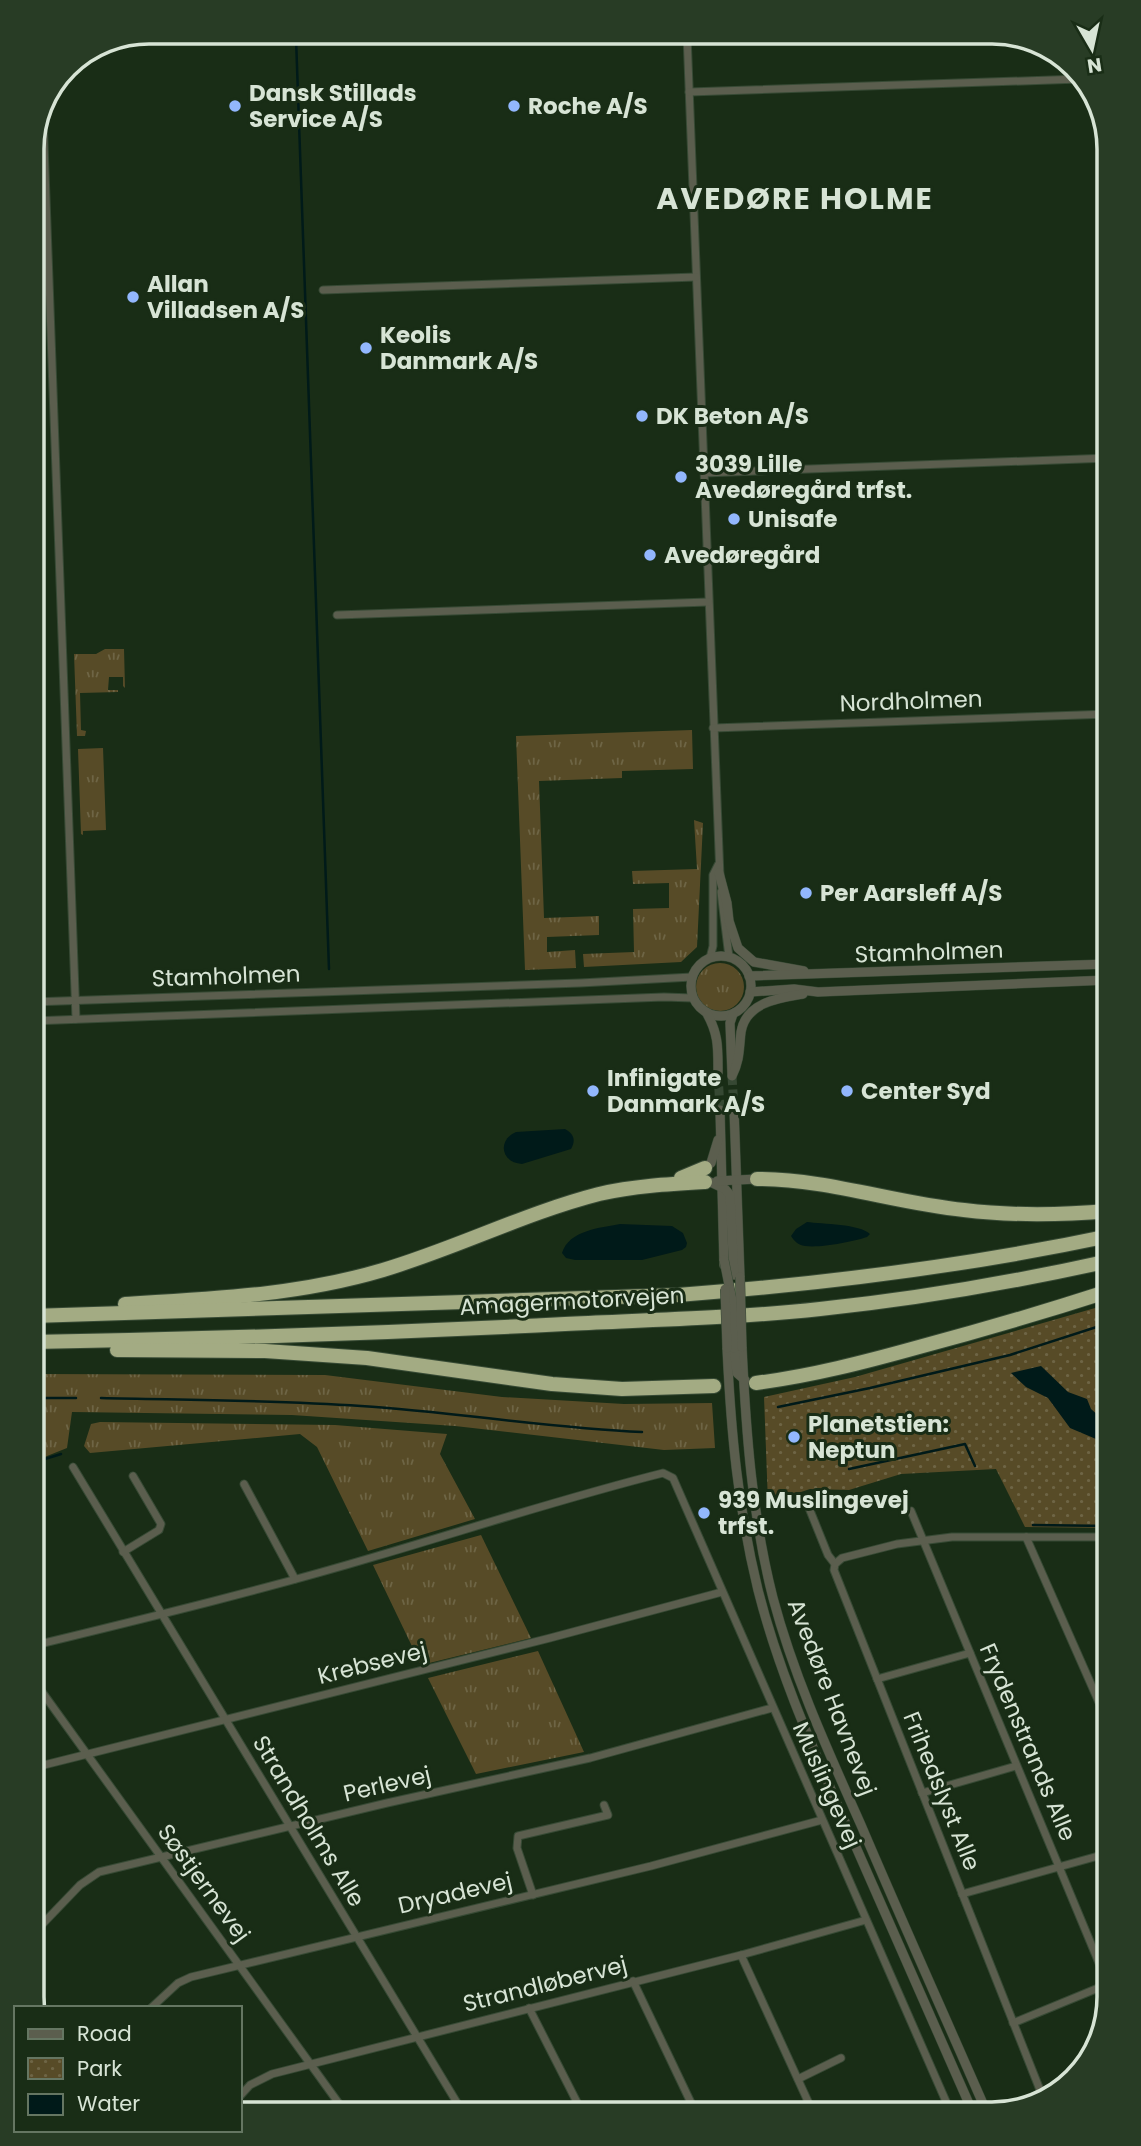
<svg xmlns="http://www.w3.org/2000/svg" width="1141" height="2146" font-family="Poppins,sans-serif">
  <style>
    .grass { fill: url(#grass-tufts) }
    .park { fill: url(#park-dots) }
    .water { fill: #001a19 }
    .lines { fill: none; stroke-linecap: round; stroke-linejoin: round }
    .stream { stroke: #001a19; stroke-width: 2.5 }
    .tertiary-tunnel { stroke: #364833; stroke-width: 9; stroke-dasharray: 9 4.5; stroke-linecap: butt }
    .minor-casing { stroke: #374a35; stroke-width: 9 }
    .tertiary-casing { stroke: #374a35; stroke-width: 10 }
    .motorway-casing { stroke: #374a35; stroke-width: 16 }
    .minor { stroke: #5b5e4e; stroke-width: 7 }
    .tertiary { stroke: #5b5e4e; stroke-width: 9 }
    .motorway { stroke: #a3ab83; stroke-width: 14 }
    .tertiary-bridge-casing { stroke: #374a35; stroke-width: 10; stroke-linecap: butt }
    .tertiary-bridge { stroke: #5b5e4e; stroke-width: 9 }
    .poi-dot { fill: #92b7fd; stroke: #192d16; stroke-width: 2.5 }
    .labels { text-anchor: middle; dominant-baseline: central; stroke-width: 6; stroke-linejoin: round; paint-order: stroke }
    .poi-label { font-size: 23px; font-weight: bold; fill: #d7e4d5; stroke: #192d16; text-anchor: start }
    .street-label { font-size: 23px; fill: #d7e4d5; stroke: #192d16 }
    .district-label { font-size: 30px; font-weight: bold; letter-spacing: 2px; fill: #d7e4d5; stroke: #192d16 }
    .rim { fill: none; stroke: #d7e4d5; stroke-width: 3.5 }
  </style>
  <defs>
    <pattern id="grass-tufts" width="24" height="20" patternUnits="userSpaceOnUse" patternTransform="scale(1.75)"><rect width="24" height="20" fill="#574b27"/><path d="M3 7l-1-3M5 7V3M7 7l1-3M15 17l-1-3M17 17v-4M19 17l1-3" fill="none" stroke="#6e6545"/></pattern>
    <pattern id="park-dots" width="8" height="8" patternUnits="userSpaceOnUse" patternTransform="scale(1.75)"><rect width="8" height="8" fill="#574b27"/><path d="M2 2h.1M6 6h.1" fill="none" stroke="#6e6545" stroke-width="1.8" stroke-linecap="round"/></pattern>
  </defs>
  <rect width="100%" height="100%" fill="#192d16"/>
  <g class="grass">
    <path d="M105,649h19l1,39 -2,-2v-9h-14l-1,13h10v2l-38,1 1,37 5,1 -1,5h-8l-3,-82h22z"/>
    <path d="M692,730l1,39 -71,2v7l-83,3 5,137 55,-2v19l-52,2v15l28,-2 1,18 -51,2 -9,-234z"/>
    <path d="M103,748l3,82 -23,1v4l-2,-1 -3,-85z"/>
    <path d="M694,820l9,3 -6,124 -16,15 -97,5 -1,-13 51,-2 -1,-43 36,-1v-25l-36,1 -1,-13 65,-2z"/>
    <circle cx="720" cy="987" r="24"/>
    <path d="M32,1374l293,1 177,22 122,7 88,-1 3,45 -51,2 -209,-24 -163,-11 -220,-3 -5,36 -25,10 -10,7z"/>
    <path d="M100,1422l235,3 112,9 -7,20 35,65 -107,32 -51,-104 -17,-13 -210,19 -6,-7 7,-22z"/>
    <path d="M481,1535l50,103 -110,27 -48,-100z"/>
    <path d="M538,1651l46,101 -108,22 -48,-96z"/>
  </g>
  <path class="park" d="M1109,1304v224l-84,-1 -29,-58 -95,5 -52,16 -39,-1 -42,14 -4,-106 91,-20z"/>
  <g class="water">
    <path d="M565,1129c9,5 11,11 6,20l-49,15c-21,-1 -25,-24 -6,-32z"/>
    <path d="M807,1222c15,2 53,2 63,12l-3,3c-15,5 -46,11 -62,9 -7,-1 -11,-5 -14,-10l5,-7z"/>
    <path d="M620,1224l52,2 11,7 4,10 -1,4 -4,3 -40,10h-67l-9,-2 -4,-5c7,-23 38,-25 58,-29z"/>
    <path d="M1041,1366l27,26 19,7 4,10 18,16v8l-13,6 -26,-11 -22,-30 -22,-11 -15,-14z"/>
  </g>
  <g class="lines">
    <g class="stream">
      <path d="M296,38l33,931"/>
      <path d="M32,1398h44"/>
      <path d="M101,1398c87,2 174,2 260,8 94,6 187,22 281,26"/>
      <path d="M778,1407l92,-19 140,-33 99,-32"/>
      <path d="M32,1463l29,-9"/>
      <path d="M849,1469l116,-25 10,22"/>
      <path d="M1033,1525l76,1"/>
    </g>
    <g class="tertiary-tunnel">
      <path d="M718,1073l2,37"/>
      <path d="M732,1076l2,33"/>
    </g>
    <defs>
      <g id="minor">
        <path d="M687,35l33,842"/>
        <path d="M689,92l391,-13"/>
        <path d="M43,116l33,903"/>
        <path d="M323,290l373,-13"/>
        <path d="M704,473l405,-15"/>
        <path d="M337,615l371,-13"/>
        <path d="M713,728l396,-14"/>
        <path d="M721,892l8,65"/>
        <path d="M710,958l3,-12v-71l5,-10"/>
        <path d="M32,1002l548,-19 112,-6"/>
        <path d="M32,1021l632,-24 29,1"/>
        <path d="M73,1467l389,644"/>
        <path d="M244,1484l51,95"/>
        <path d="M805,1498l23,57 7,9 -1,6 210,530"/>
        <path d="M911,1511l198,476"/>
        <path d="M1026,1537l83,188"/>
        <path d="M1101,1537l1,10 7,17"/>
        <path d="M123,1552l36,-22 2,-6 -28,-48"/>
        <path d="M835,1564l7,-6 55,-14 55,-7h157"/>
        <path d="M32,1646c115,-28 231,-56 345,-90 95,-28 190,-59 286,-83l10,5 275,628"/>
        <path d="M32,1678l313,434"/>
        <path d="M877,1679l93,-26"/>
        <path d="M32,1768l518,-130 172,-46"/>
        <path d="M922,1793l94,-27"/>
        <path d="M962,1894l147,-41"/>
        <path d="M533,1895l-16,-47 1,-12 90,-21 -4,-10"/>
        <path d="M32,1935l48,-50 19,-13 288,-69 203,-45 182,-50"/>
        <path d="M741,1955l70,153"/>
        <path d="M633,1981l61,128"/>
        <path d="M151,2008l27,-25 13,-6 460,-111 171,-46"/>
        <path d="M529,2008l52,102"/>
        <path d="M1013,2023l95,-39"/>
        <path d="M798,2079l43,-21"/>
        <path d="M240,2096l10,-11 22,-11 469,-119 125,-35"/>
      </g>
      <g id="tertiary">
        <path d="M719,873l8,30 2,18 9,27 16,14 50,9"/>
        <circle cx="721" cy="986" r="30"/>
        <path d="M749,976l360,-12"/>
        <path d="M750,992l44,-3 24,3 291,-12"/>
        <path d="M706,1012c13,22 12,37 12,61"/>
        <path d="M732,1074l-2,-51 3,-9"/>
        <path d="M732,1076c8,-16 7,-27 9,-44 5,-30 38,-34 62,-38"/>
        <path d="M734,1109l6,168"/>
        <path d="M720,1110l4,155"/>
        <path d="M705,1168l6,-5 7,-23"/>
        <path d="M708,1181l17,8 5,6 4,80"/>
        <path d="M717,1181l40,-2"/>
        <path d="M742,1347c4,85 10,169 31,251 21,79 55,153 88,227 40,94 82,187 123,281"/>
        <path d="M727,1348c4,85 11,160 31,242 22,87 59,167 94,248 40,90 79,179 118,268"/>
        <path d="M734,1348l3,25 8,7"/>
      </g>
      <g id="motorway">
        <path d="M681,1178l24,-10"/>
        <path d="M757,1179c71,0 137,24 207,31 49,6 97,5 145,1"/>
        <path d="M125,1304c87,-5 174,-9 258,-34 74,-22 142,-57 216,-76 35,-8 71,-10 106,-12"/>
        <path d="M32,1316l646,-21c145,-11 289,-29 431,-59"/>
        <path d="M32,1342c177,-3 355,-9 533,-18 85,-4 170,-6 255,-15 97,-10 194,-27 289,-48"/>
        <path d="M117,1350l148,1 102,7 185,26 70,5 92,-3"/>
        <path d="M756,1383c55,-7 109,-21 163,-36 64,-17 128,-36 190,-56"/>
      </g>
    </defs>
    <use href="#minor" class="minor-casing"/>
    <use href="#tertiary" class="tertiary-casing"/>
    <use href="#motorway" class="motorway-casing"/>
    <use href="#minor" class="minor"/>
    <use href="#tertiary" class="tertiary"/>
    <use href="#motorway" class="motorway"/>
    <defs>
      <g id="tertiary-bridge">
        <path d="M724,1260l8,40 2,48"/>
        <path d="M740,1277l2,70"/>
        <path d="M725,1289l2,59"/>
      </g>
    </defs>
    <use href="#tertiary-bridge" class="tertiary-bridge-casing"/>
    <use href="#tertiary-bridge" class="tertiary-bridge"/>
  </g>
  <g class="poi-dot">
    <circle cx="235" cy="106" r="7"/>
    <circle cx="514" cy="106" r="7"/>
    <circle cx="133" cy="297" r="7"/>
    <circle cx="366" cy="348" r="7"/>
    <circle cx="642" cy="416" r="7"/>
    <circle cx="681" cy="477" r="7"/>
    <circle cx="734" cy="519" r="7"/>
    <circle cx="650" cy="555" r="7"/>
    <circle cx="806" cy="893" r="7"/>
    <circle cx="593" cy="1091" r="7"/>
    <circle cx="847" cy="1091" r="7"/>
    <circle cx="794" cy="1437" r="7"/>
    <circle cx="704" cy="1513" r="7"/>
  </g>
  <g class="labels">
    <g class="poi-label">
      <text x="249" y="93">Dansk Stillads<tspan x="249" dy="26">Service A/S</tspan></text>
      <text x="528" y="106">Roche A/S</text>
      <text x="147" y="284">Allan<tspan x="147" dy="26">Villadsen A/S</tspan></text>
      <text x="380" y="335">Keolis<tspan x="380" dy="26">Danmark A/S</tspan></text>
      <text x="656" y="416">DK Beton A/S</text>
      <text x="695" y="464">3039 Lille<tspan x="695" dy="26">Avedøregård trfst.</tspan></text>
      <text x="748" y="519">Unisafe</text>
      <text x="664" y="555">Avedøregård</text>
      <text x="820" y="893">Per Aarsleff A/S</text>
      <text x="607" y="1078">Infinigate<tspan x="607" dy="26">Danmark A/S</tspan></text>
      <text x="861" y="1091">Center Syd</text>
      <text x="808" y="1424">Planetstien:<tspan x="808" dy="26">Neptun</tspan></text>
      <text x="718" y="1500">939 Muslingevej<tspan x="718" dy="26">trfst.</tspan></text>
    </g>
    <g class="street-label">
      <text transform="translate(911 701) rotate(-2)">Nordholmen</text>
      <text transform="translate(929 952) rotate(-2)">Stamholmen</text>
      <text transform="translate(226 976) rotate(-2)">Stamholmen</text>
      <text transform="translate(572 1301) rotate(-3)">Amagermotorvejen</text>
      <text transform="translate(372 1663) rotate(-14)">Krebsevej</text>
      <text transform="translate(832 1697) rotate(69)">Avedøre Havnevej</text>
      <text transform="translate(1028 1742) rotate(67)">Frydenstrands Alle</text>
      <text transform="translate(387 1784) rotate(-13)">Perlevej</text>
      <text transform="translate(827 1785) rotate(66)">Muslingevej</text>
      <text transform="translate(942 1791) rotate(68)">Frihedslyst Alle</text>
      <text transform="translate(309 1821) rotate(59)">Strandholms Alle</text>
      <text transform="translate(204 1883) rotate(54)">Søstjernevej</text>
      <text transform="translate(455 1893) rotate(-13)">Dryadevej</text>
      <text transform="translate(545 1984) rotate(-14)">Strandløbervej</text>
    </g>
    <g class="district-label">
      <text x="795" y="198">AVEDØRE HOLME</text>
    </g>
  </g>
  <path d="M0 0H1141V2146H0ZM149 44H992A105 105 0 0 1 1097 149V1997A105 105 0 0 1 992 2102H149A105 105 0 0 1 44 1997V149A105 105 0 0 1 149 44Z" fill="#283c25" fill-rule="evenodd"/>
  <path class="rim" d="M149 44H992A105 105 0 0 1 1097 149V1997A105 105 0 0 1 992 2102H149A105 105 0 0 1 44 1997V149A105 105 0 0 1 149 44Z"/>
  <rect x="14" y="2006" width="228" height="126" fill="#192d16" stroke="#657662" stroke-width="2"/>
  <rect x="28" y="2029" width="35" height="10" fill="#5b5e4e" stroke="#657662" stroke-width="2"/>
  <text x="77" y="2041" font-size="21" fill="#d7e4d5">Road</text>
  <rect x="28" y="2058" width="35" height="21" fill="url(#park-dots)" stroke="#657662" stroke-width="2"/>
  <text x="77" y="2076" font-size="21" fill="#d7e4d5">Park</text>
  <rect x="28" y="2094" width="35" height="21" fill="#001a19" stroke="#657662" stroke-width="2"/>
  <text x="77" y="2111" font-size="21" fill="#d7e4d5">Water</text>
  <g transform="translate(1092 49) rotate(171)" stroke="#192d16" stroke-width="5" paint-order="stroke">
  <path d="M0-5L12 26L0 18L-12 26Z" fill="#d7e4d5"/>
  <text y="-10" font-size="19" font-weight="bold" text-anchor="middle" fill="#d7e4d5">N</text>
  </g>
</svg>
